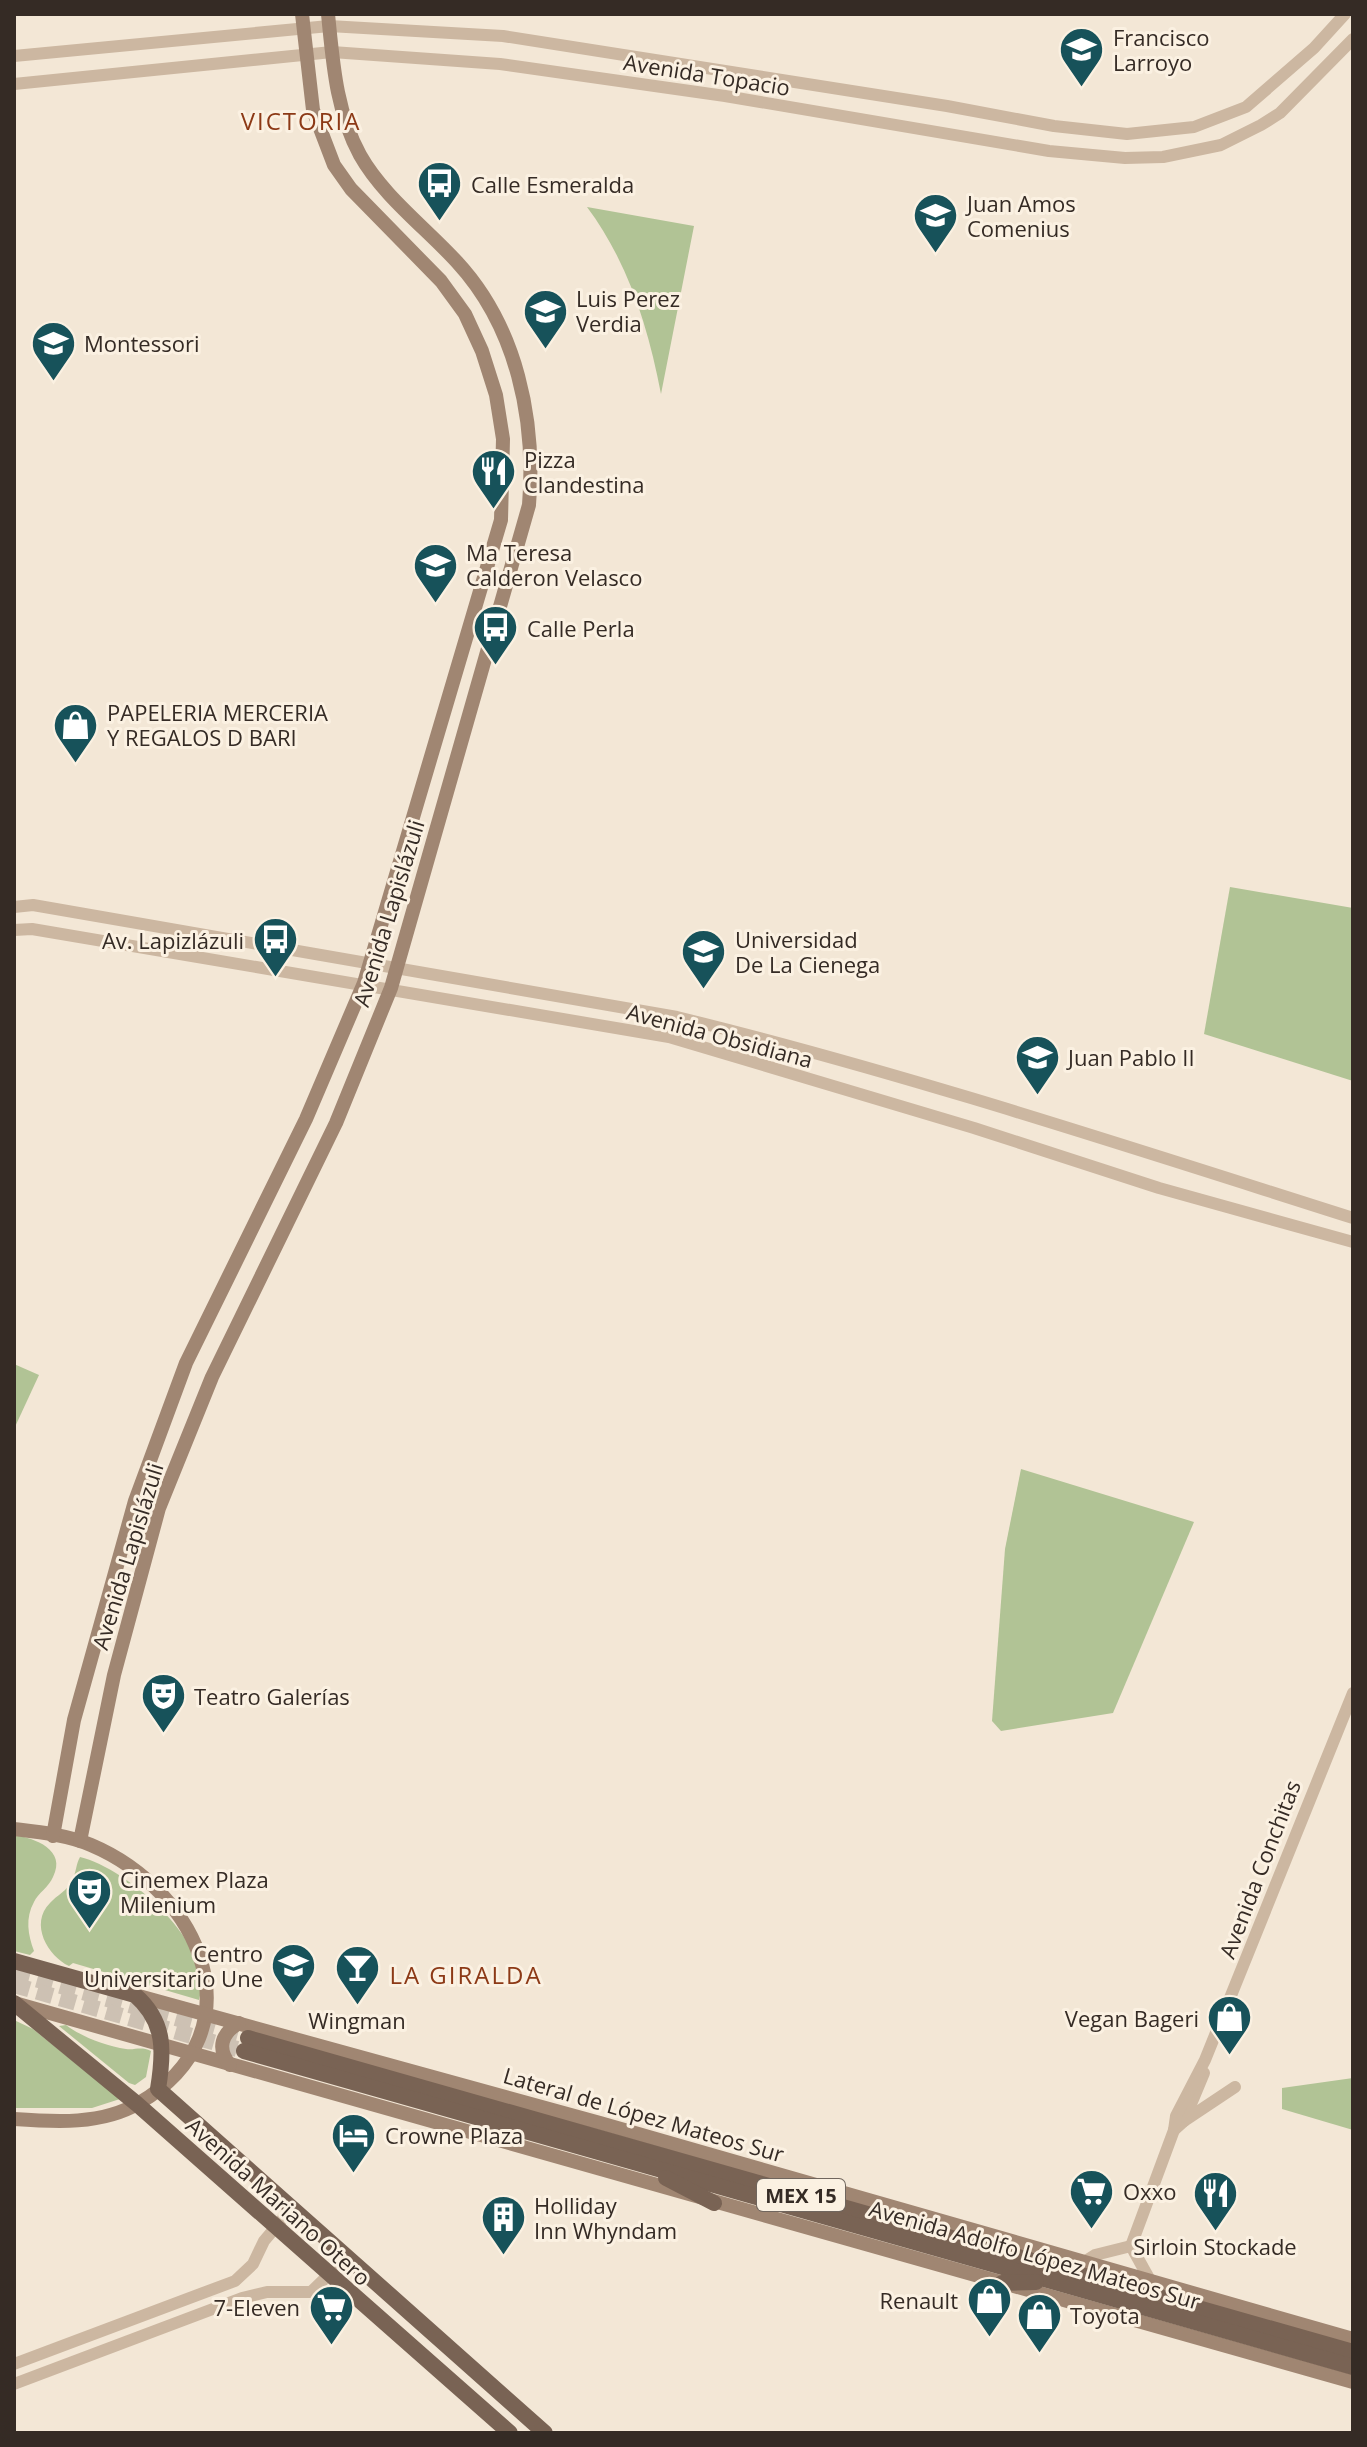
<svg xmlns="http://www.w3.org/2000/svg" width="1367" height="2447" font-family="'Open Sans',sans-serif">
  <style>
    .green { fill: #b1c395 }
    .lines { fill: none; stroke-linecap: round; stroke-linejoin: round }
    .primary-tunnel { stroke: #cdc1b3; stroke-width: 16; stroke-dasharray: 16 8; stroke-linecap: butt }
    .tertiary { stroke: #ccb7a1; stroke-width: 12 }
    .secondary { stroke: #a08672; stroke-width: 14 }
    .primary { stroke: #796354; stroke-width: 16 }
    .labels { text-anchor: middle; dominant-baseline: central; stroke-width: 6; stroke-linejoin: round; paint-order: stroke }
    .shield { fill: #fbf1e2; stroke: #70665e; stroke-width: 2 }
    .shield-label { font-size: 20px; font-weight: bold; fill: #352b25 }
    .poi-label { font-size: 22px; fill: #352b25; stroke: #fbf1e2; text-anchor: start }
    .street-label { font-size: 22px; fill: #352b25; stroke: #fbf1e2 }
    .neighbourhood-label { font-size: 24px; letter-spacing: 2px; fill: #8c3916; stroke: #fbf1e2 }
  </style>
  <rect width="100%" height="100%" fill="#f3e7d6"/>
  <g class="green">
    <path d="M587,207l107,19 -33,168c-13,-68 -33,-132 -74,-187z"/>
    <path d="M1230,887l123,21v173l-149,-47z"/>
    <path d="M14,1364l25,11 -25,54z"/>
    <path d="M1021,1469l173,53 -81,191 -112,18 -9,-10 13,-172z"/>
    <path d="M14,1835c21,3 53,15 39,42 -4,10 -15,16 -19,25 -9,16 -6,33 0,49l-4,4 -16,-4z"/>
    <path d="M80,1857c47,11 137,88 119,143l-126,-37 -4,3c-21,-10 -40,-42 -19,-63 7,-8 17,-12 22,-22 4,-8 4,-17 8,-24z"/>
    <path d="M14,2020l19,9 87,70 -28,9h-78z"/>
    <path d="M66,2025c16,12 40,21 60,24 10,1 15,-3 25,2l-5,26 -11,8 -6,-2 -70,-57z"/>
    <path d="M1353,2078v52l-71,-21v-21z"/>
  </g>
  <g class="lines">
    <g class="primary-tunnel">
      <path d="M14,1973l234,65"/>
      <path d="M14,1985l230,66"/>
    </g>
    <g class="tertiary">
      <path d="M14,56l315,-30 174,10 444,70 107,20 73,8 67,-7 52,-20 68,-59 31,-34"/>
      <path d="M14,84l318,-32 168,12 225,32 324,55 76,7 38,-1 58,-12 40,-20 19,-12 73,-74"/>
      <path d="M14,907l19,-2 644,112c228,56 452,130 676,201"/>
      <path d="M14,930l18,-1 637,108 305,91 185,60 194,54"/>
      <path d="M1184,2121l51,-34"/>
      <path d="M1174,2130l10,-9 20,-48"/>
      <path d="M1131,2246l43,-116 2,-14 29,-56 148,-367"/>
      <path d="M1131,2246l20,36"/>
      <path d="M1084,2262l11,-7 36,-9"/>
      <path d="M14,2364l221,-83 18,-17 11,-23 27,-32"/>
      <path d="M14,2384l228,-86 25,-6h44l35,-34"/>
    </g>
    <g class="secondary">
      <path d="M14,1829c25,3 54,6 77,16 109,46 171,186 48,258 -37,22 -84,19 -125,16"/>
      <path d="M53,1836l21,-116 61,-219 51,-138 120,-244 58,-136 137,-463 2,-81 -7,-44 -14,-44 -17,-37 -24,-33 -90,-92 -17,-24 -21,-55 -11,-96"/>
      <path d="M80,1841l34,-166 45,-167 53,-131 124,-254 55,-135 138,-483c7,-85 -12,-178 -72,-243 -31,-34 -74,-66 -97,-107 -24,-44 -27,-92 -32,-141"/>
      <path d="M135,1995l465,128 753,216"/>
      <path d="M18,2004l1335,378"/>
      <path d="M230,2065c-14,-17 -8,-32 9,-42"/>
    </g>
    <g class="primary">
      <path d="M14,1961l121,34c31,27 29,57 23,94l387,344"/>
      <path d="M14,2003l123,101 373,329"/>
      <path d="M248,2038l1105,314"/>
      <path d="M244,2051l1109,316"/>
      <path d="M666,2178l48,25"/>
      <path d="M1002,2283l34,-1"/>
    </g>
  </g>
  <defs>
    <symbol id="school-pin" viewBox="-11 -11 22 30"><path d="M0 17L-7.5 6A9.5 9.5 0 1 1 7.5 6Z" fill="#17525a" stroke="#fbf1e2"/><path d="M0-5L7-2L0 1L-7-2ZM-4 1L0 2.5L4 1V4Q0 6-4 4Z" fill="#fff"/></symbol>
    <symbol id="bus-pin" viewBox="-11 -11 22 30"><path d="M0 17L-7.5 6A9.5 9.5 0 1 1 7.5 6Z" fill="#17525a" stroke="#fbf1e2"/><path d="M-5-6H5V4H4V6H2V4H-2V6H-4V4H-5ZM-3.5-4V0h7V-4ZM-3.5 1.2v1.5H-2V1.2ZM2 1.2v1.5H3.5V1.2Z" fill="#fff"/></symbol>
    <symbol id="restaurant-pin" viewBox="-11 -11 22 30"><path d="M0 17L-7.5 6A9.5 9.5 0 1 1 7.5 6Z" fill="#17525a" stroke="#fbf1e2"/><path d="M-5-6h1v4h1v-4h1v4h1v-4h1v5L-1.5 .5V6h-2V.5L-5-1ZM5-6V6H3V1.5H1.5Q1.5-4 5-6Z" fill="#fff"/></symbol>
    <symbol id="shop-pin" viewBox="-11 -11 22 30"><path d="M0 17L-7.5 6A9.5 9.5 0 1 1 7.5 6Z" fill="#17525a" stroke="#fbf1e2"/><path d="M-5-2.5h2.3a2.7 3.5 0 0 1 5.4 0H5L5.5 6h-11ZM-1.5-2.5h3a1.5 2.3 0 0 0-3 0Z" fill="#fff"/></symbol>
    <symbol id="university-pin" viewBox="-11 -11 22 30"><path d="M0 17L-7.5 6A9.5 9.5 0 1 1 7.5 6Z" fill="#17525a" stroke="#fbf1e2"/><path d="M0-5L7-2L0 1L-7-2ZM-4 1L0 2.5L4 1V4Q0 6-4 4Z" fill="#fff"/></symbol>
    <symbol id="theatre-pin" viewBox="-11 -11 22 30"><path d="M0 17L-7.5 6A9.5 9.5 0 1 1 7.5 6Z" fill="#17525a" stroke="#fbf1e2"/><path d="M-5-5.5Q0-4 5-5.5V0Q5 5 0 6Q-5 5-5 0ZM-3.3-2.5H-1v1.5H-3.3ZM1-2.5H3.3v1.5H1ZM-2.8 1Q0 5.5 2.8 1Z" fill="#fff"/></symbol>
    <symbol id="bar-pin" viewBox="-11 -11 22 30"><path d="M0 17L-7.5 6A9.5 9.5 0 1 1 7.5 6Z" fill="#17525a" stroke="#fbf1e2"/><path d="M-6-5H6L.8 .8V4.5H3.5V6h-7V4.5H-.8V.8Z" fill="#fff"/></symbol>
    <symbol id="hotel-pin" viewBox="-11 -11 22 30"><path d="M0 17L-7.5 6A9.5 9.5 0 1 1 7.5 6Z" fill="#17525a" stroke="#fbf1e2"/><path d="M-6-4.5h1.5V1H6V5H4.5V3h-9V5H-6ZM-4 0a1.8 1.8 0 1 1 3.6 0ZM.5 0V-2.5h3Q6-2.5 6 0Z" fill="#fff"/></symbol>
    <symbol id="supermarket-pin" viewBox="-11 -11 22 30"><path d="M0 17L-7.5 6A9.5 9.5 0 1 1 7.5 6Z" fill="#17525a" stroke="#fbf1e2"/><path d="M-6-5.5h2.5l.6 2H6L4.5 2H-2.5L-4.4-4H-6ZM-1.5 3.2a1.3 1.3 0 1 0 .1 0ZM3 3.2a1.3 1.3 0 1 0 .1 0Z" fill="#fff"/></symbol>
    <symbol id="building-pin" viewBox="-11 -11 22 30"><path d="M0 17L-7.5 6A9.5 9.5 0 1 1 7.5 6Z" fill="#17525a" stroke="#fbf1e2"/><path d="M-4-6H4V6H1V3H-1V6H-4ZM-2.5-4.3h1.7v1.8h-1.7ZM.8-4.3h1.7v1.8H.8ZM-2.5-1h1.7V.8h-1.7ZM.8-1h1.7V.8H.8Z" fill="#fff"/></symbol>
  </defs>
  <g fill-rule="evenodd">
    <use href="#school-pin" x="1056" y="24" width="51" height="69"/>
    <use href="#bus-pin" x="414" y="158" width="51" height="69"/>
    <use href="#school-pin" x="910" y="190" width="51" height="69"/>
    <use href="#school-pin" x="520" y="286" width="51" height="69"/>
    <use href="#school-pin" x="28" y="318" width="51" height="69"/>
    <use href="#restaurant-pin" x="468" y="446" width="51" height="69"/>
    <use href="#school-pin" x="410" y="540" width="51" height="69"/>
    <use href="#bus-pin" x="470" y="602" width="51" height="69"/>
    <use href="#shop-pin" x="50" y="700" width="51" height="69"/>
    <use href="#bus-pin" x="250" y="914" width="51" height="69"/>
    <use href="#university-pin" x="678" y="926" width="51" height="69"/>
    <use href="#school-pin" x="1012" y="1032" width="51" height="69"/>
    <use href="#theatre-pin" x="138" y="1670" width="51" height="69"/>
    <use href="#theatre-pin" x="64" y="1866" width="51" height="69"/>
    <use href="#university-pin" x="268" y="1940" width="51" height="69"/>
    <use href="#bar-pin" x="332" y="1942" width="51" height="69"/>
    <use href="#shop-pin" x="1204" y="1992" width="51" height="69"/>
    <use href="#hotel-pin" x="328" y="2110" width="51" height="69"/>
    <use href="#supermarket-pin" x="1066" y="2166" width="51" height="69"/>
    <use href="#restaurant-pin" x="1190" y="2168" width="51" height="69"/>
    <use href="#building-pin" x="478" y="2192" width="51" height="69"/>
    <use href="#shop-pin" x="964" y="2274" width="51" height="69"/>
    <use href="#supermarket-pin" x="306" y="2282" width="51" height="69"/>
    <use href="#shop-pin" x="1014" y="2290" width="51" height="69"/>
  </g>
  <g class="labels">
    <rect class="shield" x="757" y="2179" width="88" height="32" rx="6"/>
    <g class="shield-label">
      <text x="801" y="2195">MEX 15</text>
    </g>
    <g class="poi-label">
      <text x="1113" y="37">Francisco<tspan x="1113" dy="25">Larroyo</tspan></text>
      <text x="471" y="184">Calle Esmeralda</text>
      <text x="967" y="203">Juan Amos<tspan x="967" dy="25">Comenius</tspan></text>
      <text x="576" y="298">Luis Perez<tspan x="576" dy="25">Verdia</tspan></text>
      <text x="84" y="343">Montessori</text>
      <text x="524" y="459">Pizza<tspan x="524" dy="25">Clandestina</tspan></text>
      <text x="466" y="552">Ma Teresa<tspan x="466" dy="25">Calderon Velasco</tspan></text>
      <text x="527" y="628">Calle Perla</text>
      <text x="107" y="712">PAPELERIA MERCERIA<tspan x="107" dy="25">Y REGALOS D BARI</tspan></text>
      <text x="735" y="939">Universidad<tspan x="735" dy="25">De La Cienega</tspan></text>
      <text x="244" y="940" text-anchor="end">Av. Lapizlázuli</text>
      <text x="1068" y="1057">Juan Pablo II</text>
      <text x="194" y="1696">Teatro Galerías</text>
      <text x="120" y="1879">Cinemex Plaza<tspan x="120" dy="25">Milenium</tspan></text>
      <text x="263" y="1953" text-anchor="end">Centro<tspan x="263" dy="25">Universitario Une</tspan></text>
      <text x="1199" y="2018" text-anchor="end">Vegan Bageri</text>
      <text x="357" y="2020" text-anchor="middle">Wingman</text>
      <text x="385" y="2135">Crowne Plaza</text>
      <text x="1123" y="2191">Oxxo</text>
      <text x="534" y="2205">Holliday<tspan x="534" dy="25">Inn Whyndam</tspan></text>
      <text x="1215" y="2246" text-anchor="middle">Sirloin Stockade</text>
      <text x="958" y="2300" text-anchor="end">Renault</text>
      <text x="300" y="2307" text-anchor="end">7-Eleven</text>
      <text x="1070" y="2315">Toyota</text>
    </g>
    <g class="street-label">
      <text transform="translate(707 74) rotate(9)">Avenida Topacio</text>
      <text transform="translate(388 913) rotate(-73)">Avenida Lapislázuli</text>
      <text transform="translate(720 1035) rotate(15)">Avenida Obsidiana</text>
      <text transform="translate(127 1556) rotate(-73)">Avenida Lapislázuli</text>
      <text transform="translate(1259 1869) rotate(-69)">Avenida Conchitas</text>
      <text transform="translate(644 2114) rotate(16)">Lateral de López Mateos Sur</text>
      <text transform="translate(279 2201) rotate(42)">Avenida Mariano Otero</text>
      <text transform="translate(1035 2254) rotate(16)">Avenida Adolfo López Mateos Sur</text>
    </g>
    <g class="neighbourhood-label">
      <text x="301" y="120">VICTORIA</text>
      <text x="466" y="1974">LA GIRALDA</text>
    </g>
  </g>
  <rect width="1367" height="2447" fill="none" stroke="#352b25" stroke-width="32"/>
</svg>
